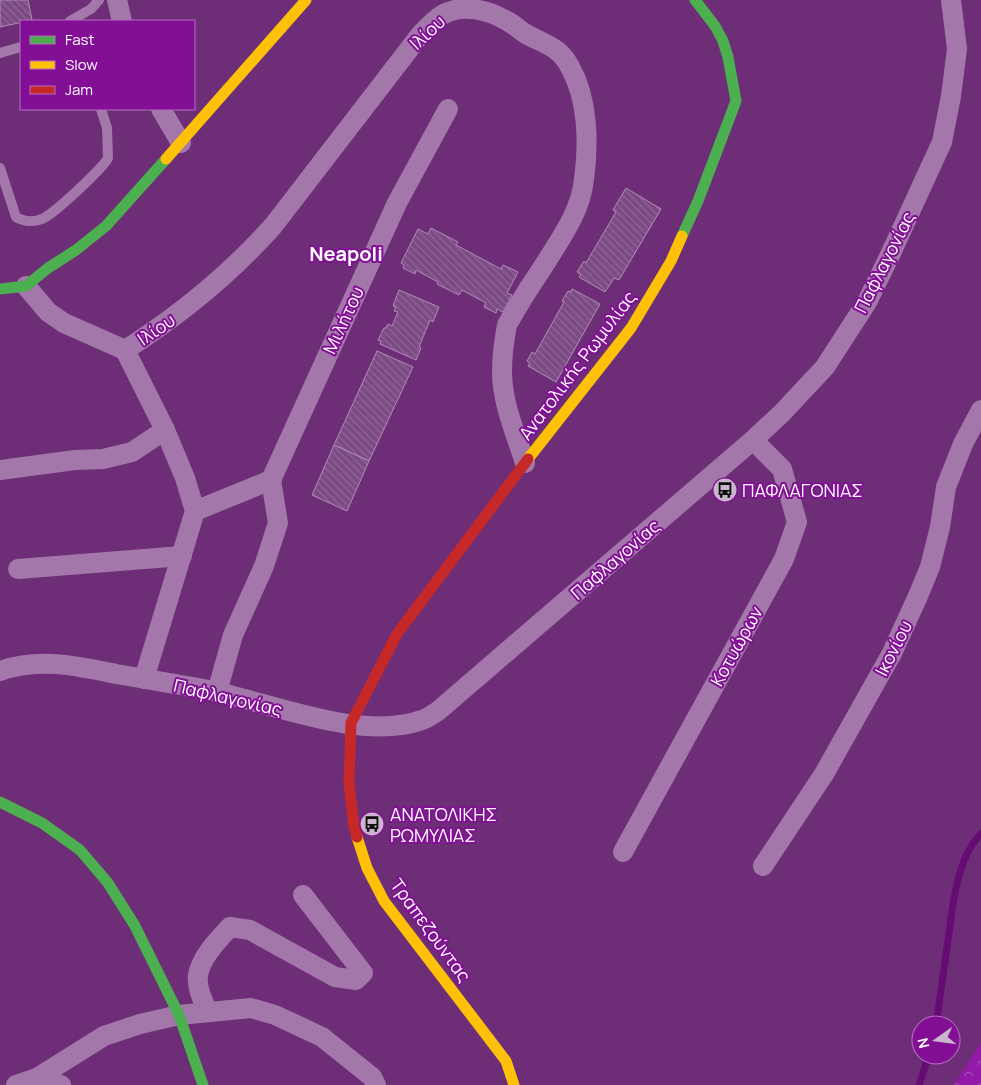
<svg xmlns="http://www.w3.org/2000/svg" width="981" height="1085" font-family="Manrope,sans-serif">
  <style>
    .forest { fill: url(#forest-crowns) }
    .lines { fill: none; stroke-linecap: round; stroke-linejoin: round }
    .stream { stroke: #650c72; stroke-width: 7 }
    .building { fill: url(#building-back-hatch); stroke: #b18cb7 }
    .lane { stroke: #a377a9; stroke-width: 10 }
    .street { stroke: #a377a9; stroke-width: 20 }
    .fast { stroke: #4caf50; stroke-width: 11 }
    .slow { stroke: #ffc107; stroke-width: 11 }
    .jam { stroke: #c62828; stroke-width: 11 }
    .labels { text-anchor: middle; dominant-baseline: central; stroke-width: 4; stroke-linejoin: round; paint-order: stroke }
    .street-label { font-size: 18px; fill: #fff; stroke: #830f96 }
    .poi-label { font-size: 18px; fill: #fff; stroke: #830f96; text-anchor: start }
    .quarter-label { font-size: 20px; font-weight: bold; fill: #fff; stroke: #830f96 }
  </style>
  <defs>
    <pattern id="forest-crowns" width="20" height="18" patternUnits="userSpaceOnUse" patternTransform="scale(1.25)"><rect width="20" height="18" fill="#931aa9"/><path d="M2 6a3 3 0 1 1 6 0M12 15a3 3 0 1 1 6 0" fill="none" stroke="#a948ba"/></pattern>
    <pattern id="building-back-hatch" width="6" height="6" patternUnits="userSpaceOnUse" patternTransform="scale(1.25)"><rect width="6" height="6" fill="#7c4a85"/><path d="M-1 5l2 2M0 0l6 6M5-1l2 2" fill="none" stroke="#906597"/></pattern>
  </defs>
  <rect width="100%" height="100%" fill="#6d2e77"/>
  <path class="forest" d="M981,1043v42h-27z"/>
  <g class="lines">
    <g class="stream">
      <path d="M936,1025c4,-26 7,-51 11,-77 5,-34 8,-89 34,-114"/>
      <path d="M919,1085l10,-30"/>
    </g>
  </g>
  <g class="building">
    <path d="M0,0h28l4,20 -32,7z"/>
    <path d="M626,188l35,21 -42,71 -5,-2 -9,14 -26,-15 2,-2 -4,-3 7,-11 2,2 30,-51 -3,-2z"/>
    <path d="M431,228l27,14 -2,3 45,24 2,-4 15,7 -11,21 5,2 -9,17 -6,-3 -1,4 -12,-6 2,-4 -24,-13 -3,5 -22,-11 1,-2 -22,-12 -1,4 -12,-6 1,-3 -3,-2 17,-34 10,5z"/>
    <path d="M572,289l28,15 -44,78 -28,-16 2,-3 -3,-2 5,-9 3,2 29,-52 -2,-1 6,-10 3,1z"/>
    <path d="M399,290l40,17 -6,15 -3,-2 -11,27 2,1 -5,12 -36,-16 1,-3 -3,-1 6,-12h2l2,-4 4,2 6,-14 -4,-1 2,-4 -3,-1z"/>
    <path d="M377,351l36,16 -44,94 -35,-16z"/>
    <path d="M334,445l35,16 -22,50 -35,-16z"/>
  </g>
  <g class="lines">
    <g class="lane">
      <path d="M70,21l21,-12 8,-9"/>
      <path d="M0,53l21,-6"/>
      <path d="M0,168l16,49c8,5 18,5 26,2 12,-5 60,-50 66,-61l-1,-30 -6,-19"/>
    </g>
    <g class="street">
      <path d="M117,0l5,21"/>
      <path d="M161,109l20,34"/>
      <path d="M26,286l22,26 16,11 61,27c55,-35 104,-75 148,-124l147,-191c7,-7 14,-15 22,-20 20,-12 47,-5 65,6 7,3 12,9 19,13 18,10 33,12 44,33 18,32 19,76 14,112 -3,33 -24,60 -41,88 -13,19 -25,38 -36,58 -3,16 -5,31 -5,47 0,31 14,62 23,91"/>
      <path d="M125,350l40,80 20,48 10,33 -51,168"/>
      <path d="M0,470l75,-10 28,-1 29,-7 33,-22"/>
      <path d="M271,480l126,-277 51,-94"/>
      <path d="M195,511l76,-31"/>
      <path d="M18,569l164,-13"/>
      <path d="M0,671c38,-14 78,-5 116,3 34,6 68,11 101,18 59,13 146,49 205,28 6,-2 11,-6 16,-9l315,-271 29,-27 43,-46 42,-65 24,-49 51,-111 9,-46 6,-47 -6,-49"/>
      <path d="M217,692l16,-57 31,-69 14,-43 -7,-43"/>
      <path d="M623,852l161,-293 13,-37 -15,-53 -29,-29"/>
      <path d="M763,866l61,-92 68,-121 26,-57 12,-29 10,-40 6,-40 17,-43 18,-34"/>
      <path d="M208,1012c-5,-10 -12,-25 -10,-37 3,-18 20,-35 32,-48l20,3 85,47 21,3 7,-7 -60,-78"/>
      <path d="M37,1078l67,-42 36,-12 39,-9 72,-7 24,7 47,22 50,40 4,8"/>
      <path d="M16,1085l21,-7 24,7"/>
    </g>
    <g class="fast">
      <path d="M682,236l16,-35 38,-100 -8,-44 -5,-16 -8,-15 -20,-26"/>
      <path d="M0,289l26,-3 22,-18 28,-18 30,-24 60,-67"/>
      <path d="M0,802l42,21 38,27 28,33 27,43 44,89 24,70"/>
    </g>
    <g class="slow">
      <path d="M166,159l140,-159"/>
      <path d="M528,459l103,-131 40,-67 11,-25"/>
      <path d="M357,837l10,31 17,33 122,160 8,24"/>
    </g>
    <path class="jam" d="M357,837l-3,-10 -5,-44 2,-60 46,-89 131,-175"/>
  </g>
  <defs>
    <symbol id="bus-disc" viewBox="-11 -11 22 22"><circle r="9.5" fill="#ccb6cf" stroke="#830f96"/><path d="M-5-6H5V4H4V6H2V4H-2V6H-4V4H-5ZM-3.5-4V0h7V-4ZM-3.5 1.2v1.5H-2V1.2ZM2 1.2v1.5H3.5V1.2Z" fill="#111"/></symbol>
  </defs>
  <g fill-rule="evenodd">
    <use href="#bus-disc" x="711" y="476" width="28" height="28"/>
    <use href="#bus-disc" x="358" y="810" width="28" height="28"/>
  </g>
  <g class="labels">
    <g class="street-label">
      <text transform="translate(427 32) rotate(-43)">Ιλίου</text>
      <text transform="translate(884 262) rotate(-63)">Παφλαγονίας</text>
      <text transform="translate(343 320) rotate(-65)">Μιλήτου</text>
      <text transform="translate(156 329) rotate(-34)">Ιλίου</text>
      <text transform="translate(577 365) rotate(-53)">Ανατολικής Ρωμυλίας</text>
      <text transform="translate(615 559) rotate(-41)">Παφλαγονίας</text>
      <text transform="translate(736 646) rotate(-61)">Κοτυώρων</text>
      <text transform="translate(893 648) rotate(-63)">Ικονίου</text>
      <text transform="translate(228 697) rotate(13)">Παφλαγονίας</text>
      <text transform="translate(431 930) rotate(54)">Τραπεζούντας</text>
    </g>
    <g class="poi-label">
      <text x="742" y="490">ΠΑΦΛΑΓΟΝΙΑΣ</text>
      <text x="390" y="814">ΑΝΑΤΟΛΙΚΗΣ<tspan x="390" dy="21">ΡΩΜΥΛΙΑΣ</tspan></text>
    </g>
    <g class="quarter-label">
      <text x="346" y="253">Neapoli</text>
    </g>
  </g>
  <rect x="20" y="20" width="175" height="90" fill="#830f96" stroke="#b56fc0"/>
  <rect x="30" y="36" width="25" height="8" fill="#4caf50" stroke="#b56fc0"/>
  <text x="65" y="45" font-size="15" fill="#ffffff">Fast</text>
  <rect x="30" y="61" width="25" height="8" fill="#ffc107" stroke="#b56fc0"/>
  <text x="65" y="70" font-size="15" fill="#ffffff">Slow</text>
  <rect x="30" y="86" width="25" height="8" fill="#c62828" stroke="#b56fc0"/>
  <text x="65" y="95" font-size="15" fill="#ffffff">Jam</text>
  <g transform="translate(936 1040) rotate(256)"><circle r="24" fill="#830f96" stroke="#b56fc0"/>
  <path d="M0-4L9 19L0 12L-9 19Z" fill="#ccb6cf"/>
  <text y="-8" font-size="14" font-weight="bold" text-anchor="middle" fill="#ffffff">N</text>
  </g>
</svg>
